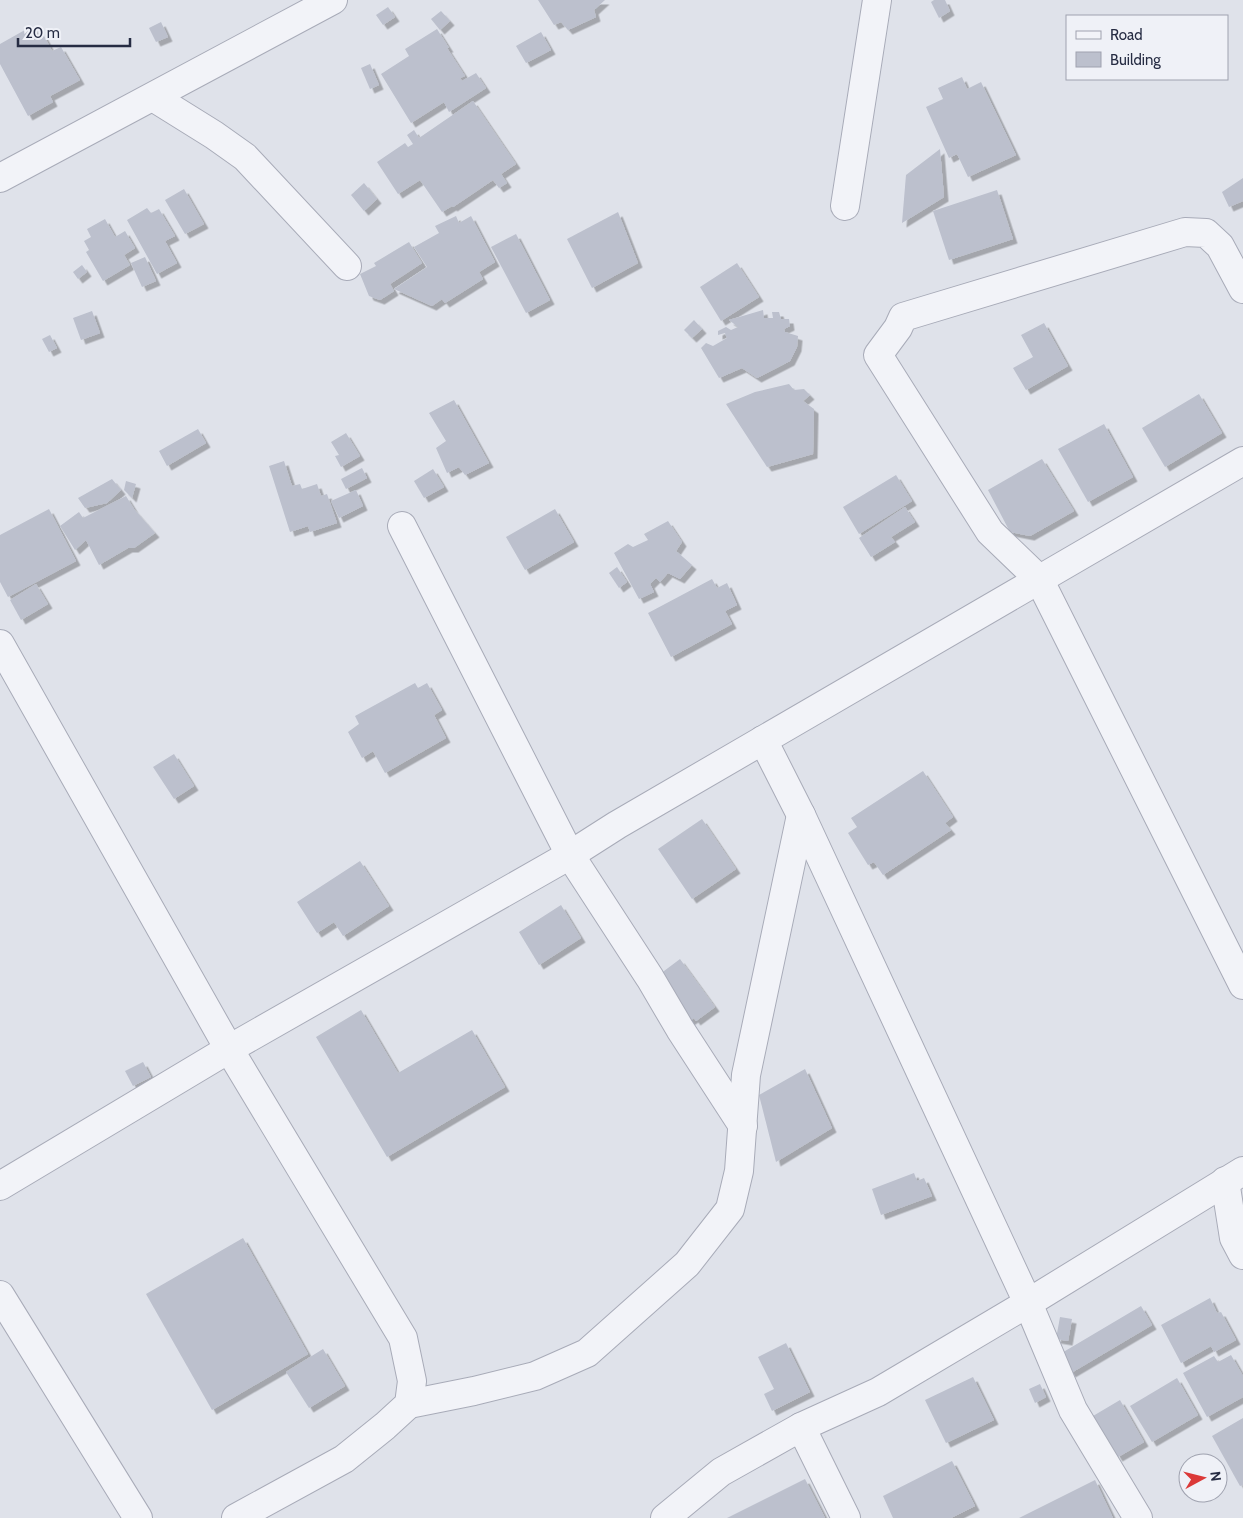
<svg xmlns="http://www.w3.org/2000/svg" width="1243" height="1518" font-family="Cabin,sans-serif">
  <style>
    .building { fill: #bcc0cd; filter: url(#shadow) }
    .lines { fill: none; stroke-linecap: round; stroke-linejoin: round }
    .street-casing { stroke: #a8abb8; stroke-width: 30 }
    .street { stroke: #f2f3f8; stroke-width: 28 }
  </style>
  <defs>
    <filter id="shadow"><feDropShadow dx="4.5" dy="4.5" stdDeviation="0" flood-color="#0004"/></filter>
  </defs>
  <rect width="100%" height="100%" fill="#dfe2ea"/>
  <g class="building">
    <path d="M538,0h67l-11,10 2,7 -28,13 -7,-8 -7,3z"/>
    <path d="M934,0h11l5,11 -11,7 -8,-16z"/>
    <path d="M388,7l7,10 -12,8 -7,-10z"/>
    <path d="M441,11l9,10 -10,9 -9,-11z"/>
    <path d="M161,22l7,15 -12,5 -7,-14z"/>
    <path d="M32,26l6,11 5,-3 9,17 9,-4 19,33 -30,16 3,6 -25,14 -28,-52v-20z"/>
    <path d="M437,29l12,19h-2l18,28 -5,2 2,3 14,-8 10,15 -37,24 -5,-10 -33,21 -30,-49 28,-18 -4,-7z"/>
    <path d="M541,32l10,18 -25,13 -10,-17z"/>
    <path d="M370,64l9,21 -9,4 -9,-21z"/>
    <path d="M962,77l5,12 14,-7 35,73 -48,22 -11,-23 -8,4 -23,-51 17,-8 -5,-11z"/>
    <path d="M473,101l43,63 -15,10 6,9 -8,5 -6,-8 -40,27 -1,-1 -10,6 -22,-32 -22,14 -21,-32 28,-19 3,4 5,-3 -6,-9 7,-5 5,8z"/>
    <path d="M940,149l4,48 -42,26 4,-48z"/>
    <path d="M1243,178v23l-14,6 -7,-15z"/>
    <path d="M364,183l13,16 -13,12 -13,-16z"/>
    <path d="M184,189l20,35 -19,10 -20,-34z"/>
    <path d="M997,190l16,49 -64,21 -16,-49z"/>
    <path d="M147,208l4,5 8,-4 16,27 -10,5 12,22 -20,11 -30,-54z"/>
    <path d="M618,212l20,51 -46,25 -25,-49z"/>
    <path d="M456,216l3,7 12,-7 24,46 -16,10 4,7 -38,24 -3,-4 -10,7 -38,-17 33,-22 -13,-20 25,-14 -4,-7z"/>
    <path d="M105,219l10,18 10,-6 10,17 -11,7 6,10 -27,16 -17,-29 3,-2 -5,-9 7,-4 -4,-8z"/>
    <path d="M516,234l34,66 -24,13 -35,-66z"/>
    <path d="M409,242l13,21 -32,21 4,7 -14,9 -11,-4 -9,-22 16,-8 -2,-3z"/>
    <path d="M145,257l11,24 -14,6 -11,-24z"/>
    <path d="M737,263l22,34 -38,24 -21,-34z"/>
    <path d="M82,265l5,7 -9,7 -5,-7z"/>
    <path d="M763,310l1,8h9l-1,-6h7l2,7h8l1,7 -6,3 1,3 13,4 -1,11 -7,14 -33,17 -15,-10 -23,10 -18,-30 5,-5 7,3 14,-8 -2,-5 -7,2v-4l8,-4 5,3 7,-3 -9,-7z"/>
    <path d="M92,311l8,22 -19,7 -8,-22z"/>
    <path d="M694,320l8,9 -10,9 -8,-8z"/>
    <path d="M1044,323l24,43 -42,24 -13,-22 20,-11 -12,-22z"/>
    <path d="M50,335l7,13 -8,4 -7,-13z"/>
    <path d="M789,384l5,6 10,-1 6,6 -7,6 11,8 -1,45 -46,13 -41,-63 29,-12z"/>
    <path d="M1199,394l23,39 -57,34 -23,-39z"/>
    <path d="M454,400l35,63 -24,12 -6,-8 -12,6 -11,-25 10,-7 -17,-28z"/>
    <path d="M1104,424l29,53 -45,25 -30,-53z"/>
    <path d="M198,429l8,14 -39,23 -8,-15z"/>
    <path d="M346,433l14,23 -19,11 -6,-11 4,-1 -8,-13z"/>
    <path d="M1042,459l32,52 -44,25 -20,-4 -22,-42z"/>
    <path d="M284,461l8,25 8,-2 2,5 15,-5 4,12 6,-2 10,29 -27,9 -2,-6 -18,6 -21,-66z"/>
    <path d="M362,468l5,10 -21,11 -5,-10z"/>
    <path d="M433,469l11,18 -20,11 -10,-17z"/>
    <path d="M896,475l16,26 -53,33 -16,-27z"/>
    <path d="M112,479l9,11 -14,13 -22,5 -7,-10z"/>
    <path d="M126,481l10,3 -4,14 -8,-8z"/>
    <path d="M356,490l7,16 -24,12 -8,-17z"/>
    <path d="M126,496l8,13 21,24 -21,15h-6l-29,17 -13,-25 -11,10 -15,-24 19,-14 4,6z"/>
    <path d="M905,507l10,15 -24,15 4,5 -24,15 -12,-19z"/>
    <path d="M49,509l27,52 -68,36 -8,-15v-47z"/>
    <path d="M555,509l19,33 -49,28 -19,-33z"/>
    <path d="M668,521l14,21 -6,9 16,14 -12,14 -12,-6 -8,9 -4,-4 -6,6 4,8 -15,7 -25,-46 14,-9 5,3 15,-7 -4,-6z"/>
    <path d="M617,567l10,15 -8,6 -10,-15z"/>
    <path d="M712,579l5,9 10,-5 10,22 -12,6 7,13 -61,33 -23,-44z"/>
    <path d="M36,584l12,20 -27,16 -11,-20z"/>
    <path d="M415,683l3,5 9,-5 15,27 -8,5 12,23 -61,35 -12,-22 -11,7 -14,-26 11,-8 -4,-8z"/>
    <path d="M174,754l20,32 -20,13 -21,-32z"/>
    <path d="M923,771l30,46 -8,6 6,7 -68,45 -9,-13 -6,3 -20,-32 9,-6 -6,-9z"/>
    <path d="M702,819l34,50 -44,30 -34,-50z"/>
    <path d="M360,861l29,45 -46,30 -9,-14 -17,11 -20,-31z"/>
    <path d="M561,905l20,33 -42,27 -20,-33z"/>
    <path d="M680,959l35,48 -19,14 -2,-3 -6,4 -32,-45z"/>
    <path d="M361,1010l37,63 74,-43 33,57 -118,70 -71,-120z"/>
    <path d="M143,1062l8,15 -18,9 -8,-15z"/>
    <path d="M805,1069l27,59 -56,34 -17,-67z"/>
    <path d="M914,1173l3,8 7,-3 8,18 -51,19 -9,-26z"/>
    <path d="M243,1238l65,116 -96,56 -66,-116z"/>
    <path d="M1210,1298l7,15 4,-1 15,28 -22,12 -3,-6 -30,17 -20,-38z"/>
    <path d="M1141,1306l11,19 -81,48 -11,-19z"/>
    <path d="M1060,1317l12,2 -4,22 -12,-2z"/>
    <path d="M786,1343l24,49 -38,19 -8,-17 10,-5 -16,-32z"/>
    <path d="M323,1349l22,37 -36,22 -23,-36z"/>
    <path d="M1231,1355l12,21v21l-36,20 -24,-44 31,-17 4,6z"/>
    <path d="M973,1377l21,43 -48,23 -21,-43z"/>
    <path d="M1177,1378l21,37 -46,27 -22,-36z"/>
    <path d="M1040,1384l6,13 -11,6 -6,-14z"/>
    <path d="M1120,1400l24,42 -26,15 -25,-41z"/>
    <path d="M1243,1418v67l-3,1 -28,-50z"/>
    <path d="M952,1461l23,45 -24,12h-58l-10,-22z"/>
    <path d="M805,1479l20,39h-98z"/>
    <path d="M1095,1480l18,38h-94z"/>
  </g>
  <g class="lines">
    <defs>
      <g id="street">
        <path d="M153,97l61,38 31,22 102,109"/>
        <path d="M0,178l333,-178"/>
        <path d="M845,206l32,-206"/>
        <path d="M1243,289l-23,-43 -14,-13 -21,-1 -282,85 -5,11 -20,27 112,177 49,47 204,406"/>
        <path d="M402,526l168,329 80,123 30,51 63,97"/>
        <path d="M0,644l229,405 174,289 9,43 -3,23 -24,22 -41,33 -108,59"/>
        <path d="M763,740l38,75 227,488 45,107 65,108"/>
        <path d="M1225,1181l9,57 9,17"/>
        <path d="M0,1186l229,-137 341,-194 47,-30 626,-364"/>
        <path d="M0,1295l138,223"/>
        <path d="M409,1404l65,-13 61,-15 52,-23 100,-89 43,-55 9,-38 7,-96 55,-260"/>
        <path d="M801,1427l45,91"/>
        <path d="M665,1518l56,-46 80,-45 77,-35 150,-89 215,-132"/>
      </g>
    </defs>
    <use href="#street" class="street-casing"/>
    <use href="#street" class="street"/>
  </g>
  <rect x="1066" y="15" width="162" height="65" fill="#eff1f7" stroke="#9fa2af"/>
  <rect x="1076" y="31" width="25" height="8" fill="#f2f3f8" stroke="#9fa2af"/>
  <text x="1110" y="40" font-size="15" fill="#262c43">Road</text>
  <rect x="1076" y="52" width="25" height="15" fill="#bcc0cd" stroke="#9fa2af"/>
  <text x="1110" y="65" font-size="15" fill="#262c43">Building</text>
  <g transform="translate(1203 1478) rotate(83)"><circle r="24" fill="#eff1f7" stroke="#9fa2af"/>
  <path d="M0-4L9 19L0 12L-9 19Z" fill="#db3938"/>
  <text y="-8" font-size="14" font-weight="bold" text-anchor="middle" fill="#262c43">N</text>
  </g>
  <path d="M18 38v8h112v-8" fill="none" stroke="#262c43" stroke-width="2.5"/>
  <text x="25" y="38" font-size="15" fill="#262c43" stroke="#eff1f7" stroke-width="4" paint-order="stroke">20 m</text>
</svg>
